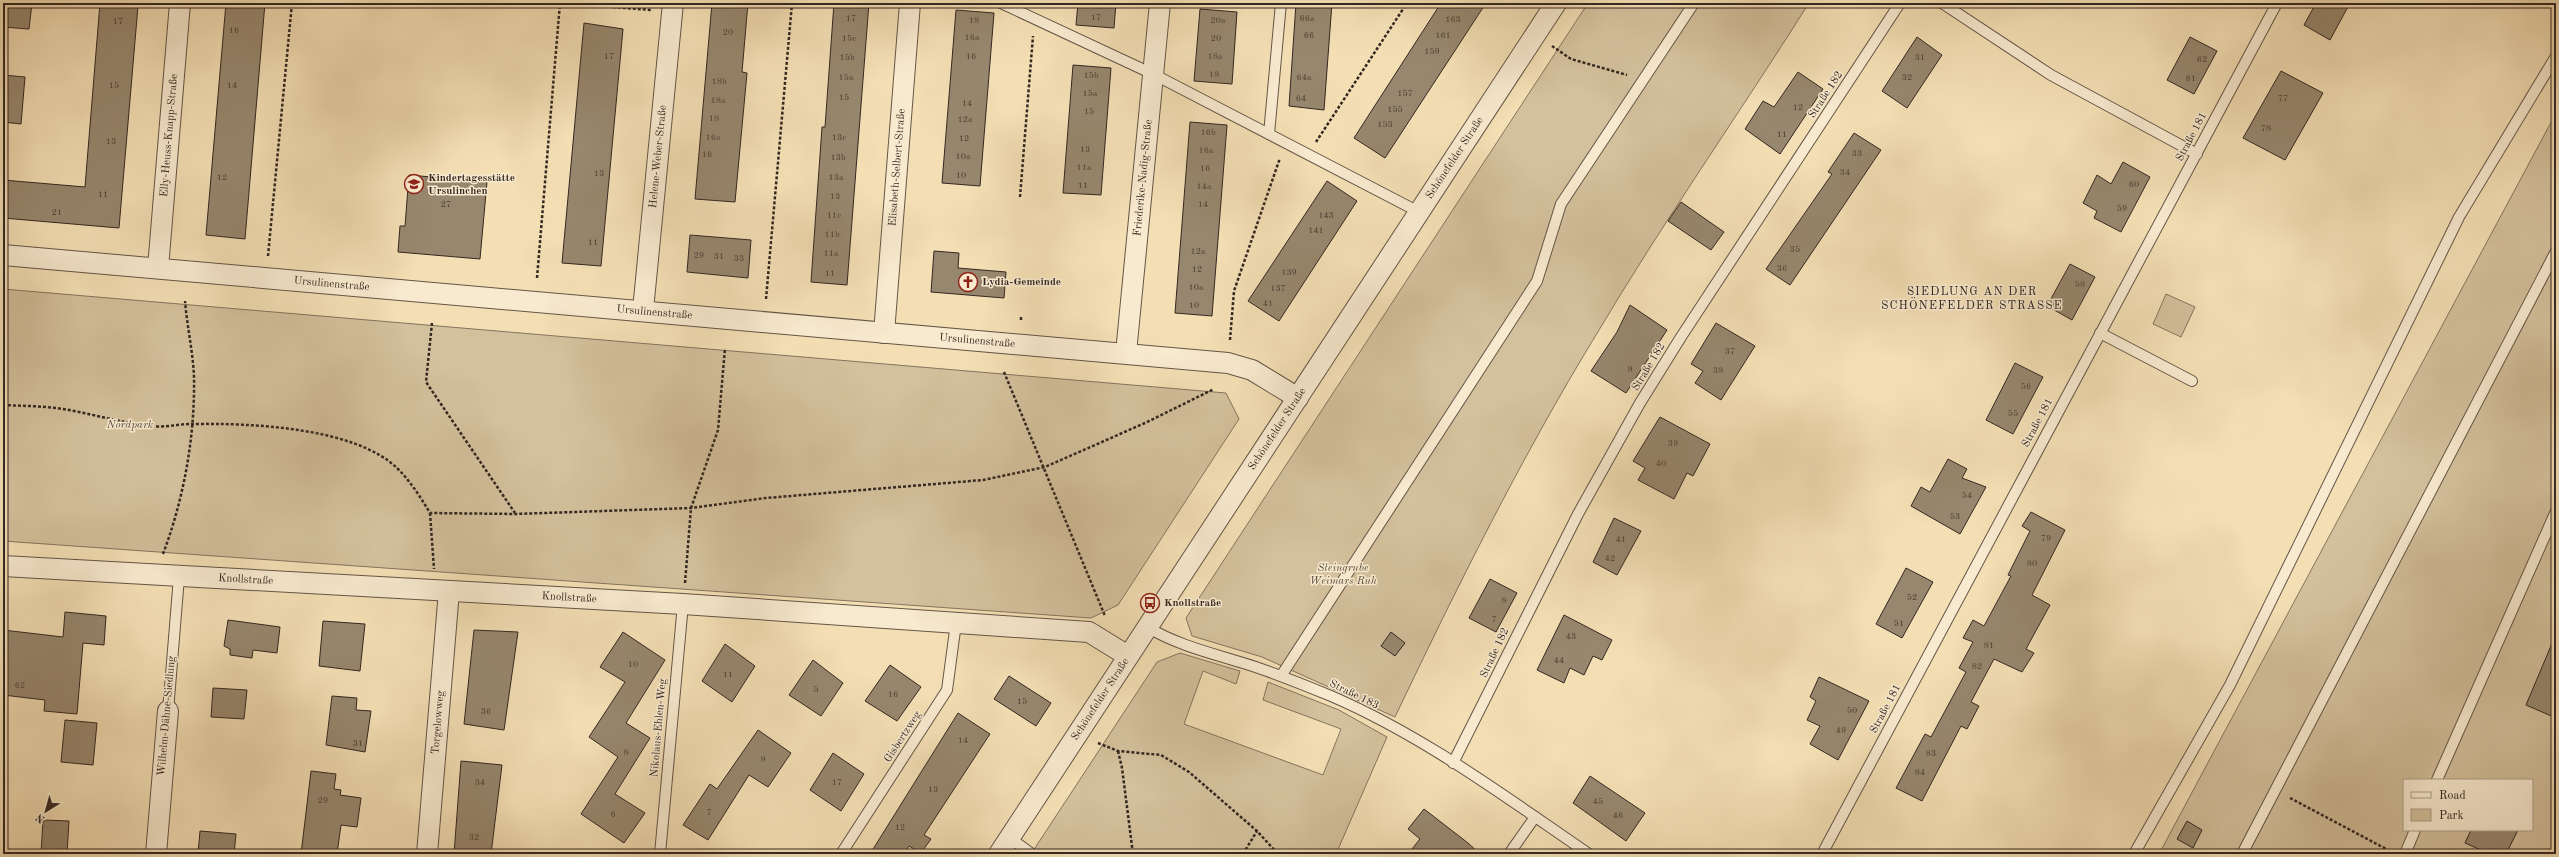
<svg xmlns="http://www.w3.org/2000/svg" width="2559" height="857" font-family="'Old Standard TT',serif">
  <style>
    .green { fill: #d3c09c; stroke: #83745e; fill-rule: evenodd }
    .building { fill: #97876e; stroke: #332721 }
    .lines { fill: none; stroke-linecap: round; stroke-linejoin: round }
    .lane-casing { stroke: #635546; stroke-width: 12 }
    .street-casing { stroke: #635546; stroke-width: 22 }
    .path { stroke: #332721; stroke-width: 2.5; stroke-dasharray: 3 2; stroke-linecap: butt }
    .lane { stroke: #f8eacf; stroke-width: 10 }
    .street { stroke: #f8eacf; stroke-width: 20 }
    .labels { text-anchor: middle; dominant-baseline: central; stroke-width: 3; stroke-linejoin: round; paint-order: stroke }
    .number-label { font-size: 9px; fill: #4c3f34 }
    .street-label { font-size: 11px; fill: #332721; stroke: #f8eacf }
    .poi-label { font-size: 11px; font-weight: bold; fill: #332721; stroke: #f8eacf; text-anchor: start }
    .park-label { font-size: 11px; font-style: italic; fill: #5b4d40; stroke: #f8eacf }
    .neighbourhood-label { font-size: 12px; letter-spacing: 1px; fill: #332721; stroke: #f8eacf }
  </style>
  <rect width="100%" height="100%" fill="#f4dfb5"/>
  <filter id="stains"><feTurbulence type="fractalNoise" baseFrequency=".005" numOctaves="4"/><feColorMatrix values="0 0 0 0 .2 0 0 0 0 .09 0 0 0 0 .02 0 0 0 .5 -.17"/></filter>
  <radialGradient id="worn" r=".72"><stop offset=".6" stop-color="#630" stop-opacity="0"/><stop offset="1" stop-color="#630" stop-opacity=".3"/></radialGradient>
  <g class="green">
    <path d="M1588,3h221c-70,111 -146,219 -213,332 -75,123 -139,252 -201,382l-133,-60 -70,-21 -6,-18z"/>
    <path d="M2556,113v741h-397zM2404,780h128v50h-128z"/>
    <path d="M3,289l1223,104 13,26 -121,186 -27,13 -1088,-77z"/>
    <path d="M2166,294l29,13 -14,30 -28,-13z"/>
    <path d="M1180,653l60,18 -4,13 -33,-13 -19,53 139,51 18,-46 -78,-29 5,-18 71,28 48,27 -51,117h-305l126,-192z"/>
  </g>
  <g class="building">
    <path d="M3,3h29l-3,26 -26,-2z"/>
    <path d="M100,3h32v3h6l-19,222 -116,-10v-38l82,7z"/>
    <path d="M226,3h39l-20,236 -39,-4z"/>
    <path d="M712,3h36l-6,69 5,1 -12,129 -40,-3z"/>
    <path d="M834,3h35l-22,282 -36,-3 11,-155h3z"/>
    <path d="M1078,3h38l-2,25 -38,-3z"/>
    <path d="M1296,3h36l-8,107 -35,-4z"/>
    <path d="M1441,3h45l-101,155 -31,-20z"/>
    <path d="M2316,3h34l-20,37 -26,-15z"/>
    <path d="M1200,9l37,3 -5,72 -38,-3z"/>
    <path d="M956,10l38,3 -14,173 -38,-3z"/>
    <path d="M584,23l39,6 -22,237 -39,-3z"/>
    <path d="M1917,37l25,18 -35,53 -25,-17z"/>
    <path d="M2190,37l27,14 -23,43 -27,-14z"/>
    <path d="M1073,65l38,3 -10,127 -38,-2z"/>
    <path d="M2281,71l42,22 -38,67 -42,-22z"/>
    <path d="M1798,72l25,17 -43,65 -35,-25 18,-28 11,6z"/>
    <path d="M3,75l22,2 -4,47 -18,-2z"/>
    <path d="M1190,122l37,3 -15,191 -37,-3z"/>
    <path d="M1854,133l27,17 -91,135 -24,-16 66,-95 -4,-2z"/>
    <path d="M2123,162l27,15 -29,55 -27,-14 3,-7 -14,-8 14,-28 14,9z"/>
    <path d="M409,175l78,7 -7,77 -82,-7 2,-26h5z"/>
    <path d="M1327,181l30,20 -78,120 -31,-20z"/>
    <path d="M1681,202l43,30 -13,18 -43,-29z"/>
    <path d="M690,235l61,5 -3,38 -61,-6z"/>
    <path d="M934,251l25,2 -1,15 48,4 -2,26 -73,-6z"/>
    <path d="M2070,264l25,13 -23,43 -25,-14z"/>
    <path d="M1630,305l37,25 -41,63 -35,-22 26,-39z"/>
    <path d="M1716,323l39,23 -34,54 -26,-17 8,-12 -12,-7z"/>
    <path d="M2015,363l28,14 -30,57 -27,-14z"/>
    <path d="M1660,417l50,27 -17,32 -6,-3 -13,26 -36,-19 7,-12 -12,-7z"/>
    <path d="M1948,459l19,10 -5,9 24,9 -26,47 -49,-28 10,-19 9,5z"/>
    <path d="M2031,512l34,18 -33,65 18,10 -24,44 8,4 -12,19 -28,-13 -23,43 8,4 -12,23 -6,-3 -39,75 -26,-13 29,-54 6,3 35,-65 -7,-4 14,-26 -10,-4 10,-18 11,6 27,-50 -3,-1 22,-44 -8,-5z"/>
    <path d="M1614,518l27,13 -24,44 -24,-13z"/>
    <path d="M1906,568l27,14 -31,56 -26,-14z"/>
    <path d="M1490,579l27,14 -21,39 -27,-14z"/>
    <path d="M65,612l41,4 -2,29 -21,-2 -6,71 -33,-3 1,-11 -42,-5v-65l60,7z"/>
    <path d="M1564,615l48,25 -10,20 -9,-4 -9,19 -14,-7 -6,15 -27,-13z"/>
    <path d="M228,620l52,7 -3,26 -24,-3 -1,8 -22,-3v-6l-6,-3z"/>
    <path d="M323,621l42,3 -5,47 -41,-5z"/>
    <path d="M474,630l44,2 -14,98 -40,-6z"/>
    <path d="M623,632l42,28 -39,63 24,15 -35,56 30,19 -21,30 -43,-29 37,-57 -29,-20 36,-55 -25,-15z"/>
    <path d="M1391,632l14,11 -10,13 -14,-10z"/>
    <path d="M2556,634v84l-30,-13z"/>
    <path d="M725,644l30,22 -23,36 -30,-21z"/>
    <path d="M813,660l30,23 -22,33 -32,-21z"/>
    <path d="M890,665l31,22 -24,34 -32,-20z"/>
    <path d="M1009,676l42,27 -15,23 -42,-27z"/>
    <path d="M1819,677l50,24 -31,59 -28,-16 10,-18 -13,-6 9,-19 -6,-4z"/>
    <path d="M213,688l34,2 -3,29 -33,-2z"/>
    <path d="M332,696l25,2 -1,12 15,1 -6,41 -39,-7z"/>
    <path d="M958,713l32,21 -66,101 7,4 -10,14 -12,-7 -5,8h-34z"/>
    <path d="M65,720l32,3 -4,42 -32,-3z"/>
    <path d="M758,730l33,23 -23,34 -19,-12 -41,65 -25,-15 27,-41 7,5z"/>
    <path d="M833,753l31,21 -23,37 -31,-21z"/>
    <path d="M461,761l41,4 -11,89h-37z"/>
    <path d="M311,771l25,3 -2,15 7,1 -1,5 21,3 -4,29 -16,-2 -4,29h-36z"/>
    <path d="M1590,776l55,37 -19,28 -53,-38z"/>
    <path d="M1424,809l44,34 12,11h-72l12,-15 -12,-10z"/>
    <path d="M43,820l26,1 -2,33h-26z"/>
    <path d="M2187,821l15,9 -9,18 -16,-9z"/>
    <path d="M2471,830h47l-12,24h-16l-25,-11z"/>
    <path d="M200,831l36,3 -2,20h-36z"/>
  </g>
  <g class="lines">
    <defs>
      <g id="lane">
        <path d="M1001,3l154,72 264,137"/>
        <path d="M1942,3l109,72 146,79"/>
        <path d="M1269,134l12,-131"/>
        <path d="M2100,333l92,48"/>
        <path d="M1147,627c30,18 64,26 96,36 30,9 59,21 88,33 93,40 176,102 258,158"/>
        <path d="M1281,676l256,-395 24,-77 133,-201"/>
        <path d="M168,711l11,-134"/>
        <path d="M1453,763l125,-249 62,-111 41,-66 219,-334"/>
        <path d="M2437,780l119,-269"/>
        <path d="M1010,838l22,16"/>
        <path d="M660,854l23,-250"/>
        <path d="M841,854l106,-164 9,-67"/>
        <path d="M1509,854l26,-37"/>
        <path d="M1822,854l455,-851"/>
        <path d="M2134,854l96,-169 229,-468 97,-161"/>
        <path d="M2242,854l314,-603"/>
        <path d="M2405,854l10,-24"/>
      </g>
      <g id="street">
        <path id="s1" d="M3,255l1225,108 24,7 46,28"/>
        <path id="s2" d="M158,268l22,-265"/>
        <path id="s3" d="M643,310l30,-307"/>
        <path id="s4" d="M884,333l26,-330"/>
        <path id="s5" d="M1126,353l34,-350"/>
        <path id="s6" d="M3,566l680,38 406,28 39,24"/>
        <path d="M156,854l12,-143"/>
        <path id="s7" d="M427,854l22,-263"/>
        <path id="s8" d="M999,854l557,-851"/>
      </g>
    </defs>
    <use href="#lane" class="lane-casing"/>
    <use href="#street" class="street-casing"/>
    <g class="path">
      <path d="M563,3l88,7"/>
      <path d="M1552,46l19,13 56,16"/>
      <path d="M1316,142l91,-139"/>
      <path d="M1020,197l13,-161"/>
      <path d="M268,256l24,-253"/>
      <path d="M537,278l23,-275"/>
      <path d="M766,299l26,-296"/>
      <path d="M1021,320v-4"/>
      <path d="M432,323l-6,59 89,131"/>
      <path d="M1230,340l4,-49 46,-133"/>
      <path d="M1004,372l101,244"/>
      <path d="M3,405c22,1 45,1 66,5 27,5 54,13 81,16 13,2 28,-2 42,-2 57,-1 164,3 206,45 13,13 23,29 32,44l85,1 176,-6 75,-10 217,-18 62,-13 100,-44 69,-34"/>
      <path d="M430,513l4,56"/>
      <path d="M163,554c21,-56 32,-117 31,-177 -1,-25 -7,-51 -9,-76"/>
      <path d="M685,583l6,-75 27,-78 7,-82"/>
      <path d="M1098,743l20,8 43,4 28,17 68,59 21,23"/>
      <path d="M1118,751l4,17 11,86"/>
      <path d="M2290,798l100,53"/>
      <path d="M1243,854l14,-23"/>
    </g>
    <use href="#lane" class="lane"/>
    <use href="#street" class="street"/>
  </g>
  <defs>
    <symbol id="school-ring" viewBox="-11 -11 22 22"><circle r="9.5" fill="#f8eacf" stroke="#8f2418" stroke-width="1.5"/><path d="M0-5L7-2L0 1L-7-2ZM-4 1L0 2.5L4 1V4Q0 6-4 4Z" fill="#8f2418"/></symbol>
    <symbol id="church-ring" viewBox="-11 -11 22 22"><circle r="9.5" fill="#f8eacf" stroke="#8f2418" stroke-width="1.5"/><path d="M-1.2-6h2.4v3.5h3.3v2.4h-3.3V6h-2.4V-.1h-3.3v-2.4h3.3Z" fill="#8f2418"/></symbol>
    <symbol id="bus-ring" viewBox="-11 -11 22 22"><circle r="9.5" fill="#f8eacf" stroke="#8f2418" stroke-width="1.5"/><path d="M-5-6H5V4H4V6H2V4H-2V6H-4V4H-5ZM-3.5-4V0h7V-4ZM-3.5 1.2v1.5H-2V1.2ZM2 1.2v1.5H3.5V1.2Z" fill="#8f2418"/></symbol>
  </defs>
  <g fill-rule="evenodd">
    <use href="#school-ring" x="403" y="173" width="22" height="22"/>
    <use href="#church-ring" x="957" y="271" width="22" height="22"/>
    <use href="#bus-ring" x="1139" y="592" width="22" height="22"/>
  </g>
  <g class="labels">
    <g class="number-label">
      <text x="1096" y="17">17</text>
      <text x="851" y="18">17</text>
      <text x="1307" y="18">66a</text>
      <text x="1453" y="19">163</text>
      <text x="974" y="20">18</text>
      <text x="1218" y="20">20a</text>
      <text x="118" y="21">17</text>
      <text x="234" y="30">16</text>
      <text x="728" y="32">20</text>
      <text x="1309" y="35">66</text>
      <text x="1443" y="35">161</text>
      <text x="972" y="37">16a</text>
      <text x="849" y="38">15c</text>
      <text x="1216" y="38">20</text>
      <text x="1432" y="51">159</text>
      <text x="609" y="56">17</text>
      <text x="971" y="56">16</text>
      <text x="1215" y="56">18a</text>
      <text x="847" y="57">15b</text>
      <text x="1920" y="57">31</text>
      <text x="2202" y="59">62</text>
      <text x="1214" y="74">18</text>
      <text x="1091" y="75">15b</text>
      <text x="846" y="77">15a</text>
      <text x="1304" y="77">64a</text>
      <text x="1907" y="77">32</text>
      <text x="2191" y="78">61</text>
      <text x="719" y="81">18b</text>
      <text x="114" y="85">15</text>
      <text x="232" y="85">14</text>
      <text x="1090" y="93">15a</text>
      <text x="1405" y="93">157</text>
      <text x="844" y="97">15</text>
      <text x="1301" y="98">64</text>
      <text x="2283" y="98">77</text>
      <text x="718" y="100">18a</text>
      <text x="967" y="103">14</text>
      <text x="1798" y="107">12</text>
      <text x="1395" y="109">155</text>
      <text x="1089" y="111">15</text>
      <text x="714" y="118">18</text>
      <text x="965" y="119">12a</text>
      <text x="1385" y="124">153</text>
      <text x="2266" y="128">78</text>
      <text x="1208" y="132">16b</text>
      <text x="1782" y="134">11</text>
      <text x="713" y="137">16a</text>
      <text x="839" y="137">13c</text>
      <text x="964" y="138">12</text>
      <text x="111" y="141">13</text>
      <text x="1085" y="149">13</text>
      <text x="1206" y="150">16a</text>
      <text x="1857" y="153">33</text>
      <text x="707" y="154">16</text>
      <text x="963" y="156">10a</text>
      <text x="838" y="157">13b</text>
      <text x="1084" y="167">11a</text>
      <text x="1205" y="168">16</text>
      <text x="1845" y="172">34</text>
      <text x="599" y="173">13</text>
      <text x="961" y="175">10</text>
      <text x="222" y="177">12</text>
      <text x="836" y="177">13a</text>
      <text x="2134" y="184">60</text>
      <text x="1083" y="185">11</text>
      <text x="1204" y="186">14a</text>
      <text x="103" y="194">11</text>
      <text x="835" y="196">13</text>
      <text x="446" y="204">27</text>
      <text x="1203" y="204">14</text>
      <text x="2122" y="208">59</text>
      <text x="57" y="212">21</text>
      <text x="834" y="215">11c</text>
      <text x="1326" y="215">143</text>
      <text x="1316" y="230">141</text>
      <text x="832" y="234">11b</text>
      <text x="593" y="242">11</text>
      <text x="1795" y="249">35</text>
      <text x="1198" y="251">12a</text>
      <text x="831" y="253">11a</text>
      <text x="699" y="255">29</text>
      <text x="719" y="256">31</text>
      <text x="739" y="258">33</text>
      <text x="1782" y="268">36</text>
      <text x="1197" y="269">12</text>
      <text x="1289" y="272">139</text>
      <text x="830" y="273">11</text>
      <text x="2080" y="284">58</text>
      <text x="1196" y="287">10a</text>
      <text x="1278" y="288">137</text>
      <text x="1268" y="303">41</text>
      <text x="1194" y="305">10</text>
      <text x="1730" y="351">37</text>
      <text x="1630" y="369">9</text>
      <text x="1718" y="370">38</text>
      <text x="2026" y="386">56</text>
      <text x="2013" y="413">55</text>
      <text x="1673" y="443">39</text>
      <text x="1661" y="463">40</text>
      <text x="1967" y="495">54</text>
      <text x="1955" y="516">53</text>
      <text x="2046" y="538">79</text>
      <text x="1621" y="539">41</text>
      <text x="1610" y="558">42</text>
      <text x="2032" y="563">80</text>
      <text x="1912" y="597">52</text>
      <text x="1504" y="600">8</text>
      <text x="1494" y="619">7</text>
      <text x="1899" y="623">51</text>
      <text x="1571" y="636">43</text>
      <text x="1989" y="645">81</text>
      <text x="1559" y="660">44</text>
      <text x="633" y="664">10</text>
      <text x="1977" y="666">82</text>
      <text x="728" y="674">11</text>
      <text x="20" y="685">62</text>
      <text x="816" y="689">5</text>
      <text x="893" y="694">16</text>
      <text x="1022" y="701">15</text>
      <text x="1852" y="710">50</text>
      <text x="486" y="711">36</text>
      <text x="1841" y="730">49</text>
      <text x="963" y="740">14</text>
      <text x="358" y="743">31</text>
      <text x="626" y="752">8</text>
      <text x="1931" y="753">83</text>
      <text x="763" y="759">9</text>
      <text x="1920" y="772">84</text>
      <text x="480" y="782">34</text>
      <text x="837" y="782">17</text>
      <text x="933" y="789">13</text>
      <text x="323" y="800">29</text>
      <text x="1598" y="801">45</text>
      <text x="709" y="812">7</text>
      <text x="613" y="814">6</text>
      <text x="1618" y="815">46</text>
      <text x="900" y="827">12</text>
      <text x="474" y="837">32</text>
    </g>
    <g class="street-label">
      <text transform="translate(1826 95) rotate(-57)">Straße 182</text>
      <text stroke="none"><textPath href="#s2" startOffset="133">Elly-Heuss-Knapp-Straße</textPath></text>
      <text transform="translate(2192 137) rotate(-62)">Straße 181</text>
      <text stroke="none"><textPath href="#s3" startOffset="154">Helene-Weber-Straße</textPath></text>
      <text stroke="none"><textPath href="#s8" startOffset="832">Schönefelder Straße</textPath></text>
      <text stroke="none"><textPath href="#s4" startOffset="166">Elisabeth-Selbert-Straße</textPath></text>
      <text stroke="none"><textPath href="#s5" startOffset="176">Friederike-Nadig-Straße</textPath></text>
      <text stroke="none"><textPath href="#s1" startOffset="330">Ursulinenstraße</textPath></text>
      <text stroke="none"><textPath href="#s1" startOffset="654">Ursulinenstraße</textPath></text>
      <text stroke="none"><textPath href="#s1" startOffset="978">Ursulinenstraße</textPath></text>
      <text transform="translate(1649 367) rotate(-59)">Straße 182</text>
      <text transform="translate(2038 423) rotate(-62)">Straße 181</text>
      <text stroke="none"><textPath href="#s8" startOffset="508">Schönefelder Straße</textPath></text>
      <text stroke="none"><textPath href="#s6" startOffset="243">Knollstraße</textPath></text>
      <text stroke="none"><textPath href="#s6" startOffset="567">Knollstraße</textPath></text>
      <text transform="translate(1495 653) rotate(-65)">Straße 182</text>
      <text transform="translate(1354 695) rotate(26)">Straße 183</text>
      <text stroke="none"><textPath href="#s8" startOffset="185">Schönefelder Straße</textPath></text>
      <text transform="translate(1886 709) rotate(-62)">Straße 181</text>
      <text transform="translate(167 716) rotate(-85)">Wilhelm-Dähne-Siedlung</text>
      <text stroke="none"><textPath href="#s7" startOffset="132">Torgelowweg</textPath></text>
      <text transform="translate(659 728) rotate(-85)">Nikolaus-Ehlen-Weg</text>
      <text transform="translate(903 737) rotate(-57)">Gisbertzweg</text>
    </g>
    <g class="poi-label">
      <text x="428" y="178">Kindertagesstätte<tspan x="428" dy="13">Ursulinchen</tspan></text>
      <text x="982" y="282">Lydia-Gemeinde</text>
      <text x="1164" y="603">Knollstraße</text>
    </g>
    <g class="park-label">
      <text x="130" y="425">Nordpark</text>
      <text x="1343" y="568">Steingrube<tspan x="1343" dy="13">Weimars Ruh</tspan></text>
    </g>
    <g class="neighbourhood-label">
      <text x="1972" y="292">SIEDLUNG AN DER<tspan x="1972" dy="14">SCHÖNEFELDER STRASSE</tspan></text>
    </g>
  </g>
  <rect width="2559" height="857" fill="none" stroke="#f4dfb5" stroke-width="16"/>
  <rect x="4" y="4" width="2551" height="849" fill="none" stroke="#332721" stroke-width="2"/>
  <rect x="8" y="8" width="2543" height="841" fill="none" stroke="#332721"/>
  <rect x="2403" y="779" width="130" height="52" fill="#f8eacf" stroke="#a99c89"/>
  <rect x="2411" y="792" width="20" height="6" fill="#f8eacf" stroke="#a99c89"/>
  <text x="2439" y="799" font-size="12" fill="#332721">Road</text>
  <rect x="2411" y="809" width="20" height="12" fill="#d3c09c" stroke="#a99c89"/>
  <text x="2439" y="819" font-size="12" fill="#332721">Park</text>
  <g transform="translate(46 811) rotate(217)" stroke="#f8eacf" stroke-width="3" paint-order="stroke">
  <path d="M0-3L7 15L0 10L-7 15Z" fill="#332721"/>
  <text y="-6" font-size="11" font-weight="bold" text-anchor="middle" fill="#332721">N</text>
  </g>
  <rect width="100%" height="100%" filter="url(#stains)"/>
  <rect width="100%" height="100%" fill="url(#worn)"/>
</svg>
